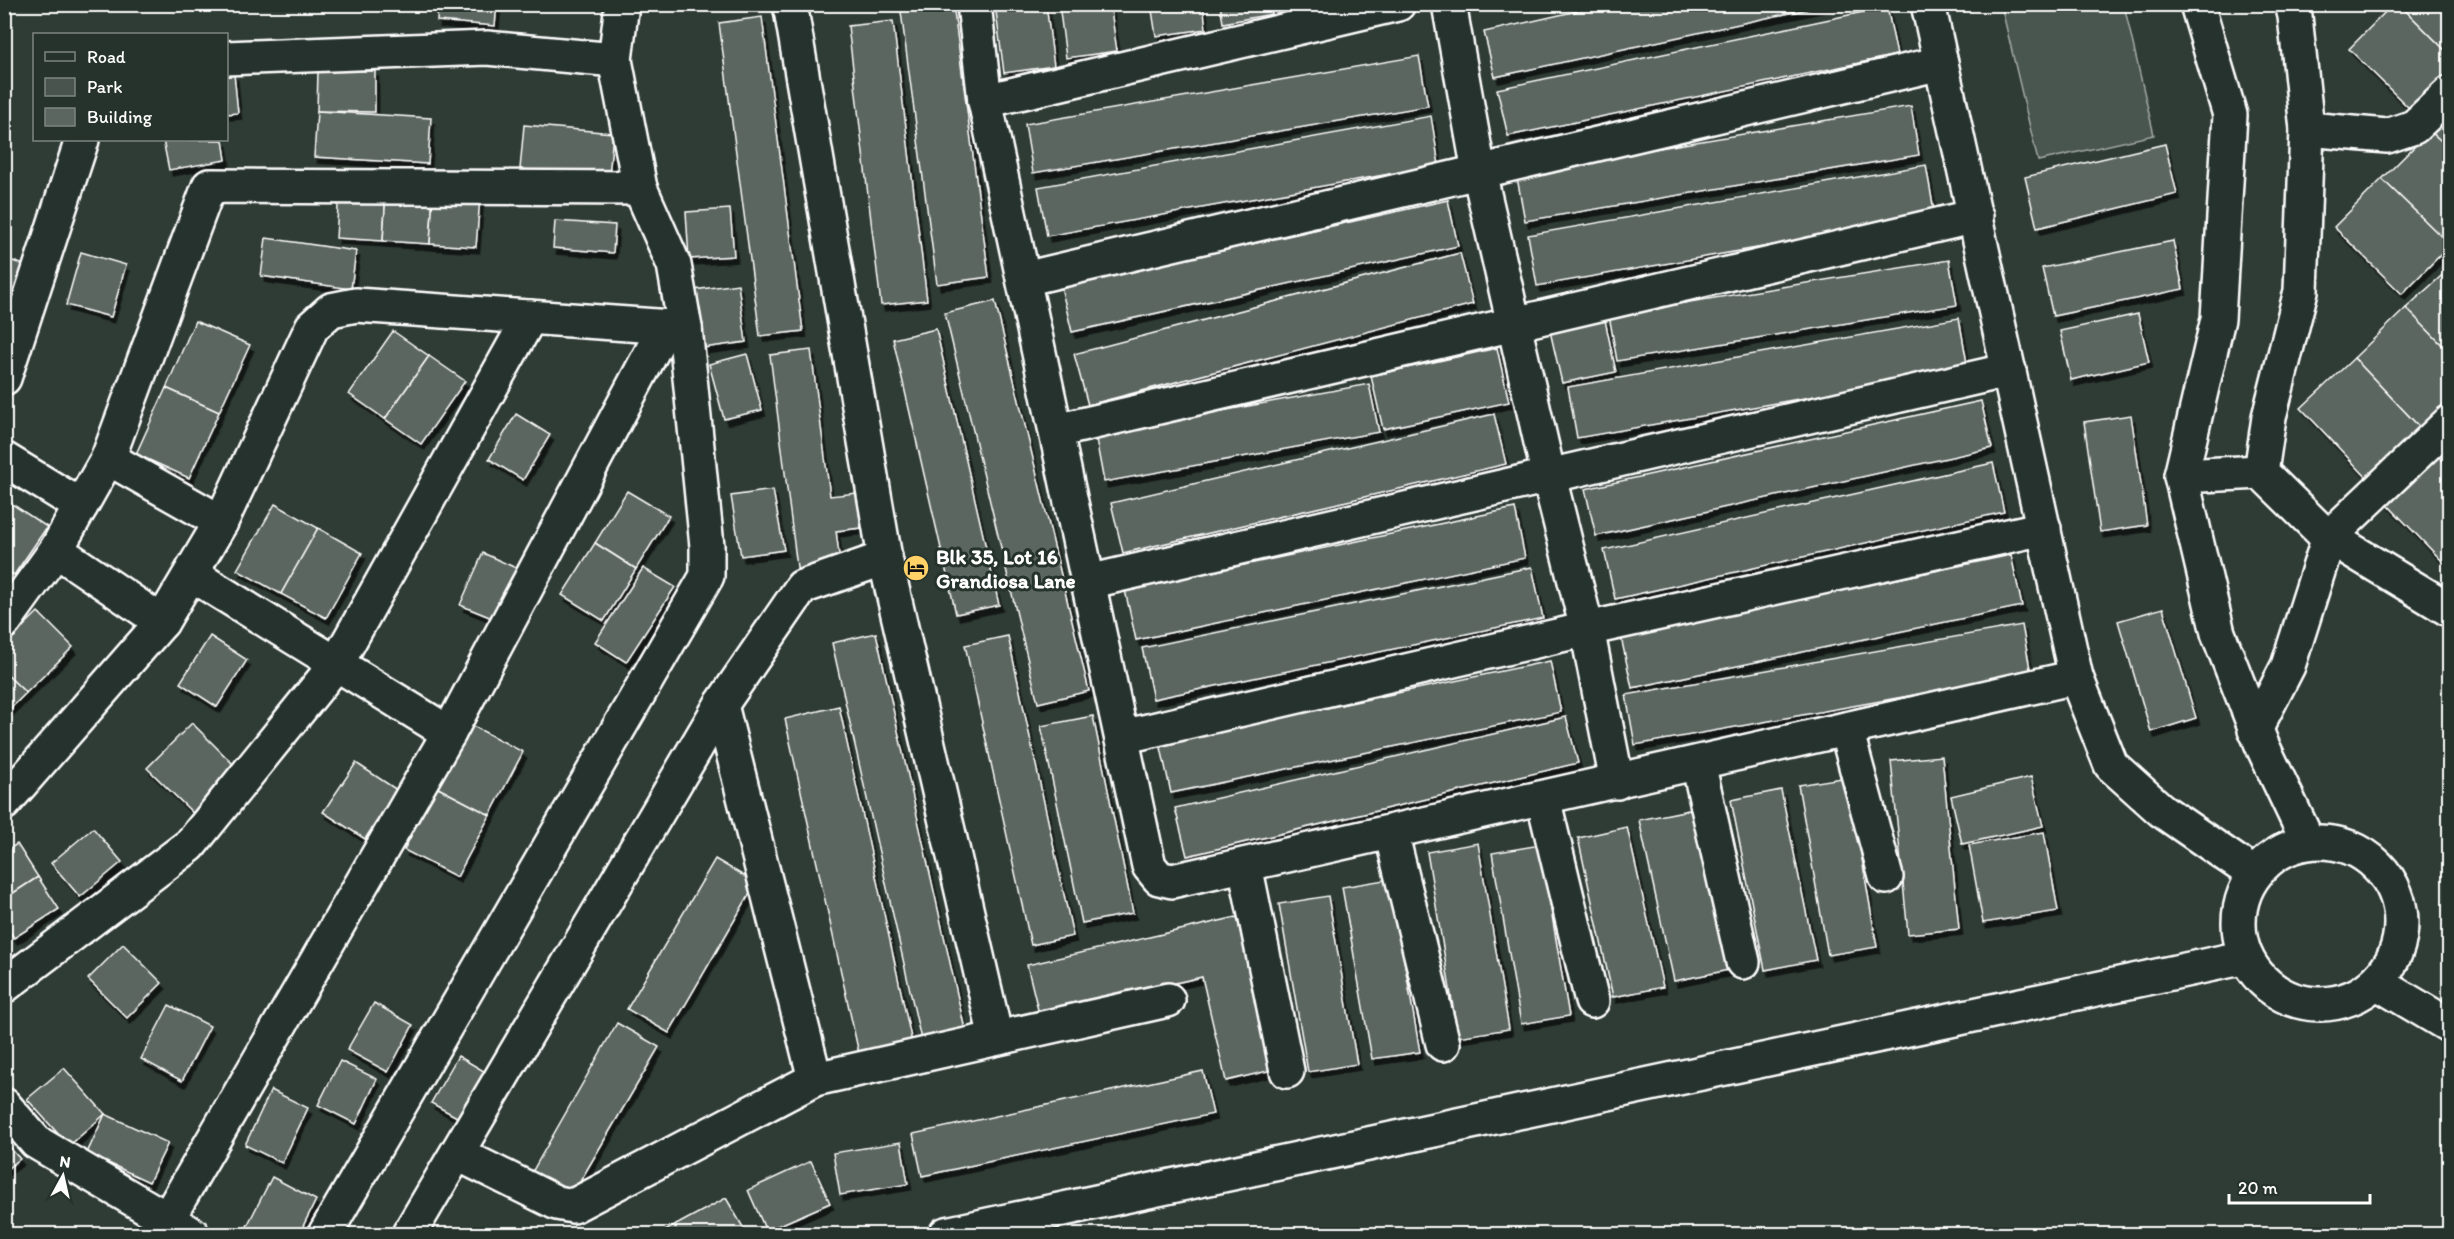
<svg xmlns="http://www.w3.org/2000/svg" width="2454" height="1239" font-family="Itim,sans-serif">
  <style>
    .green { fill: #4a544f; stroke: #a4aaa7; stroke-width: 1.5 }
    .building { fill: #5b6661; stroke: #fff; stroke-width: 1.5; filter: url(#shadow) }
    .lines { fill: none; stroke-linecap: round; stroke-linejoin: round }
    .street-casing { stroke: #fff; stroke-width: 38 }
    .secondary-casing { stroke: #fff; stroke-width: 38 }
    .street { stroke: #26332d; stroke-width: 33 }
    .secondary { stroke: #26332d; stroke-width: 33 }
    .labels { text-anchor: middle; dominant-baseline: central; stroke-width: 6; stroke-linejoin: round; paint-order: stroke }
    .poi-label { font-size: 21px; font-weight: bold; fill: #fff; stroke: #26332d; text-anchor: start }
  </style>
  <defs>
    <filter id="shadow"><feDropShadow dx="3.5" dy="6" stdDeviation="0" flood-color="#0009"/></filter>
  </defs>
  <rect width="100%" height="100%" fill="#2f3b35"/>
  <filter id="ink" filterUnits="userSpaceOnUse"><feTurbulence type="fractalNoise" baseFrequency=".0167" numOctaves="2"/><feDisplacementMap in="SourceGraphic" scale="12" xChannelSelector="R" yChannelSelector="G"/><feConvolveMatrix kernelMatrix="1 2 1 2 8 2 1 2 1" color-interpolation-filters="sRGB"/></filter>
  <g filter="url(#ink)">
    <path class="green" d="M2001,5h123l30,130 -116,26z"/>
    <g class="building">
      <path d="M438,4h59l-2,22 -58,-5z"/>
      <path d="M900,4h53l36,273 -52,7z"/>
      <path d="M995,4h51l8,62 -50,7z"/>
      <path d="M1059,4h51l7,47 -51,7z"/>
      <path d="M1151,4h52l3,25 -50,7z"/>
      <path d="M1220,4h51l1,10 -49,9z"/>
      <path d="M1608,4h223l-336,73 -11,-45z"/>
      <path d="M2393,4h6l51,51v26l-34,34 -67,-66z"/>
      <path d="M2399,4h51v51z"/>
      <path d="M1887,7l10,48 -389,81 -11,-47z"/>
      <path d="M762,17l41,314 -43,5 -41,-313z"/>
      <path d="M893,21l34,279 -46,5 -33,-279z"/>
      <path d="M1419,56l9,50 -395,67 -8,-49z"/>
      <path d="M318,70l57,1v41l-58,-1z"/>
      <path d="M234,74l4,39 -12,1v-39z"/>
      <path d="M1911,106l8,49 -394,66 -9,-49z"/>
      <path d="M317,111l114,7 -3,46 -114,-7z"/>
      <path d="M2450,111v38l-20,-18z"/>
      <path d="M1431,116l8,49 -392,71 -9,-49z"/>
      <path d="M524,125l89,8 -4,44 -89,-8z"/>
      <path d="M2430,131l20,18v96l-68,-66z"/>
      <path d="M163,140h60l3,20 -57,10z"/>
      <path d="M2165,144l12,50 -140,34 -12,-51z"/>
      <path d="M1926,165l9,52 -398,69 -9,-51z"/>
      <path d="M2382,179l68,66 -48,49 -68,-67z"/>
      <path d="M339,190l47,2 -3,49 -47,-3z"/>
      <path d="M386,192l47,3 -3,49 -47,-3z"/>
      <path d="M433,195l47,3 -4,49 -46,-3z"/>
      <path d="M1448,200l10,46 -386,86 -11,-45z"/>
      <path d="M730,209l4,47 -45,3 -3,-47z"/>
      <path d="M555,221l60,4 -2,28 -60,-5z"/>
      <path d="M266,238l90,13 -5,38 -90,-13z"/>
      <path d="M2173,241l10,48 -130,27 -11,-48z"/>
      <path d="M81,252l45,13 -15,52 -45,-12z"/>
      <path d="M1460,253l13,51 -385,101 -14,-51z"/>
      <path d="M4,258l23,8 -18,52 -5,-1z"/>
      <path d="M1949,260l8,45 -340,56 -8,-46z"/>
      <path d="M2450,268v85l-44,-45z"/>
      <path d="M738,284l8,58 -43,6 -9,-58z"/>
      <path d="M995,301l94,390 -51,12 -93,-390z"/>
      <path d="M2406,308l44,45v58l-24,23 -72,-76z"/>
      <path d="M2138,314l11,48 -78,18 -11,-49z"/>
      <path d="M1959,318l9,51 -391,69 -9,-51z"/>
      <path d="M1605,320l11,52 -54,11 -12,-52z"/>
      <path d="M195,321l55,24 -31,67 -53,-24z"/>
      <path d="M936,329l63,276 -43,9 -63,-275z"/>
      <path d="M393,331l36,25 -44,63 -36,-25z"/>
      <path d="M1497,348l12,54 -126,27 -12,-53z"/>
      <path d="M811,350l19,146 27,-3 4,35 -25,3 5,39 -43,5 -28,-220z"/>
      <path d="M747,354l15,56 -38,9 -15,-55z"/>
      <path d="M429,356l36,25 -44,63 -36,-25z"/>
      <path d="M2354,358l72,76 -54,49 -71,-75z"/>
      <path d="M1369,384l10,48 -275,50 -9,-48z"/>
      <path d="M166,388l53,24 -30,66 -53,-24z"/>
      <path d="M1981,401l11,47 -396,88 -11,-47z"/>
      <path d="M516,414l34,21 -27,45 -34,-21z"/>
      <path d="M1494,414l12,50 -383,89 -12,-50z"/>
      <path d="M2131,415l16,110 -47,7 -16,-110z"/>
      <path d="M2450,440v28l-15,-15z"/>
      <path d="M2435,453l15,15 -2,99 -63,-65z"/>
      <path d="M1993,463l11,49 -389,87 -11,-49z"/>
      <path d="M773,490l11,60 -43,6 -10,-60z"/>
      <path d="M627,491l42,25 -33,53 -41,-26z"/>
      <path d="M4,499l8,5 -8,11z"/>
      <path d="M12,504l35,23 -33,48 -10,-6v-54z"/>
      <path d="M275,504l43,24 -37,66 -44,-24z"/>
      <path d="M1515,508l10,50 -389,82 -11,-50z"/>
      <path d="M318,528l44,25 -36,65 -45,-24z"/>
      <path d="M595,543l41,26 -32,52 -42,-26z"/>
      <path d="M483,553l35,16 -21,51 -37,-15z"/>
      <path d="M2011,555l11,51 -390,82 -11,-51z"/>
      <path d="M1532,567l11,51 -390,81 -11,-51z"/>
      <path d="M643,568l32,19 -49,75 -31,-20z"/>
      <path d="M2163,608l33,110 -45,14 -33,-111z"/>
      <path d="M38,612l35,35 -47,46 -22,-21v-27z"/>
      <path d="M2022,625l9,49 -396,71 -9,-50z"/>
      <path d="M876,633l90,401 -44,10 -90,-401z"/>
      <path d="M210,636l37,24 -30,47 -37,-24z"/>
      <path d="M1008,636l65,300 -42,9 -66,-300z"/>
      <path d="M1550,661l11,51 -390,81 -11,-50z"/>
      <path d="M4,672l22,21 -22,22z"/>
      <path d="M839,706l74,341 -53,11 -75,-339z"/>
      <path d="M1093,716l40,197 -51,10 -41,-197z"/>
      <path d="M1566,717l12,46 -391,93 -12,-48z"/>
      <path d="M192,723l51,51 -44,45 -52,-51z"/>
      <path d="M469,724l54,28 -33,63 -54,-28z"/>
      <path d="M1942,756l17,173 -51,5 -17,-173z"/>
      <path d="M356,763l41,27 -32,49 -42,-27z"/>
      <path d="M1848,777l29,170 -49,8 -30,-170z"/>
      <path d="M2031,777l12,49 -81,18 -11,-48z"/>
      <path d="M436,787l54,28 -33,62 -53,-27z"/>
      <path d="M1781,790l35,170 -51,10 -34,-170z"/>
      <path d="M1694,809l35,161 -55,11 -35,-161z"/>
      <path d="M1627,827l36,160 -50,10 -35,-159z"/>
      <path d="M93,828l29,34 -42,35 -29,-34z"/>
      <path d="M2044,832l14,79 -75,12 -14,-78z"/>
      <path d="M1478,843l31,186 -51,8 -31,-185z"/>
      <path d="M17,844l21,33 -34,22v-47z"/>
      <path d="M1540,845l29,171 -48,8 -29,-171z"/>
      <path d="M715,859l41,24 -87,150 -42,-24z"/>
      <path d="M38,877l21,32 -45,29 -10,-15v-24z"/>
      <path d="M1390,879l30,173 -48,7 -30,-172z"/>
      <path d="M1328,896l29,168 -49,8 -29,-168z"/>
      <path d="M1237,917l35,153 -46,11 -24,-104 -163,37 -12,-49z"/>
      <path d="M123,944l39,39 -35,35 -39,-39z"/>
      <path d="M374,1003l39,22 -25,47 -41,-22z"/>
      <path d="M169,1005l41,21 -28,55 -41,-22z"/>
      <path d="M617,1023l42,24 -88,150 -40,-23z"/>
      <path d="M458,1056l36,21 -26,46 -37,-20z"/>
      <path d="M340,1061l37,18 -21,45 -38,-19z"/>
      <path d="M64,1068l41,46 -36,32 -42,-47z"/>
      <path d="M1203,1071l10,43 -291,62 -9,-42z"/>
      <path d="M271,1090l37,18 -26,55 -37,-18z"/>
      <path d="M105,1114l63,29 -19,39 -62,-29z"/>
      <path d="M4,1141l16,18 -16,12z"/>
      <path d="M901,1142l7,42 -68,11 -7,-42z"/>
      <path d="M811,1161l19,42 -64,28 -18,-41z"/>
      <path d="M272,1177l44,23 -17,34h-56z"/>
      <path d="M726,1198l21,36h-82l-2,-2z"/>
    </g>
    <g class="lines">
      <defs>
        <g id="street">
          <path d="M790,4l95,554 111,480"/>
          <path d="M974,4l11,97 164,765 10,12 13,3 904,-204"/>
          <path d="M1449,4l30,168 70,305 38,152 30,153"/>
          <path d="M1928,4l148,673 35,88 50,45 93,64"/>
          <path d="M2292,4l3,12 12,113 -6,162 -32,126 -8,55 62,61 127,77"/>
          <path d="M226,58l261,-10 128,12"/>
          <path d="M985,101l413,-97"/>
          <path d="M2307,129l80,7 27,-9 36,-34"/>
          <path d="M1024,279l917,-216"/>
          <path d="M4,378l78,-238"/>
          <path d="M1056,431l920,-215"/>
          <path d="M108,458l113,64"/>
          <path d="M4,459l77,47"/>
          <path d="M2181,476l80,-4"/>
          <path d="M56,550l106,72"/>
          <path d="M191,574l258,159"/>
          <path d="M1088,582l921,-212"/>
          <path d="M4,622l52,-72 52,-92 101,-272 431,2"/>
          <path d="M721,705l94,374"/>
          <path d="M1846,729l40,148"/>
          <path d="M2255,730l33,-64 41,-129 121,-115"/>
          <path d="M1122,737l465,-108 457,-101"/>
          <path d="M1698,763l45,199"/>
          <path d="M1543,798l49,203"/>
          <path d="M4,803l158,-181 59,-100 91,-195 19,-17 25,-5 329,23"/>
          <path d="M1391,832l52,212"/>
          <path d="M1245,865l42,206"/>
          <path d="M4,986l186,-141 147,-182 193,-346"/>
          <path d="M4,1105l32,37 156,92"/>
          <path d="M458,1154l99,49 16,3 242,-127 353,-79"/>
          <path d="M168,1218l281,-485 216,-406"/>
          <path d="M325,1234l382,-658v-30l-22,-218 -11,-63 -34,-77 -25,-128 7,-56"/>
          <path d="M409,1234l312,-529 81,-118 83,-29"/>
        </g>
        <g id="secondary">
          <path d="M2197,4l33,111 -12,204 -37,157 37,157 44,112 46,97"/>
          <circle cx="2320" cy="923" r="81"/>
          <path d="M2376,982l74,44"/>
          <path d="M946,1234l1300,-277"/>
        </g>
      </defs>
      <use href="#street" class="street-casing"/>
      <use href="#secondary" class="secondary-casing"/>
      <use href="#street" class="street"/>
      <use href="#secondary" class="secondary"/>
    </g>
  </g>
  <defs>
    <symbol id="hotel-disc" viewBox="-11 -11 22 22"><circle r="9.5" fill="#ffd166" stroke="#26332d"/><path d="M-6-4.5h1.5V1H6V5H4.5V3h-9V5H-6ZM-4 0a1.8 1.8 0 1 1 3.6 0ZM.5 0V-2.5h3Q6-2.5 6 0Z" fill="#111"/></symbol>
  </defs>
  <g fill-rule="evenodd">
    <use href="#hotel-disc" x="901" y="553" width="30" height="30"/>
  </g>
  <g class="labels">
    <g class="poi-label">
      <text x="936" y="556">Blk 35, Lot 16<tspan x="936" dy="24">Grandiosa Lane</tspan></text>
    </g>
  </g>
  <rect width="2454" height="1239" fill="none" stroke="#26332d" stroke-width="24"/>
  <rect x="12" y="12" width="2430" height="1215" fill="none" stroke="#fff" stroke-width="2" filter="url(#ink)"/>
  <rect x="33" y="33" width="195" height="108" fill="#26332d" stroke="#7d8581" stroke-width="1.5"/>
  <rect x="45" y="52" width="30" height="9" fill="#26332d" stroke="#7d8581" stroke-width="1.5"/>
  <text x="87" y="63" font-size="18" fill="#ffffff">Road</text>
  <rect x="45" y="78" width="30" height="18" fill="#4a544f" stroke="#7d8581" stroke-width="1.5"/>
  <text x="87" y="93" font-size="18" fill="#ffffff">Park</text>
  <rect x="45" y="108" width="30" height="18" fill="#5b6661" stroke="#7d8581" stroke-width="1.5"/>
  <text x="87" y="123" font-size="18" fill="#ffffff">Building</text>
  <g transform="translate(63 1176) rotate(8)" stroke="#26332d" stroke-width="4.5" paint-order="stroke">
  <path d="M0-4.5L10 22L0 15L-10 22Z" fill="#ffffff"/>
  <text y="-9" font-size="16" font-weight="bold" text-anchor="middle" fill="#ffffff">N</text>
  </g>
  <path d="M2229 1194v9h141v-9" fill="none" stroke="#ffffff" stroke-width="3"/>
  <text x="2238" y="1194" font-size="18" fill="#ffffff" stroke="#26332d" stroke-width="4.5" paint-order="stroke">20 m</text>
</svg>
